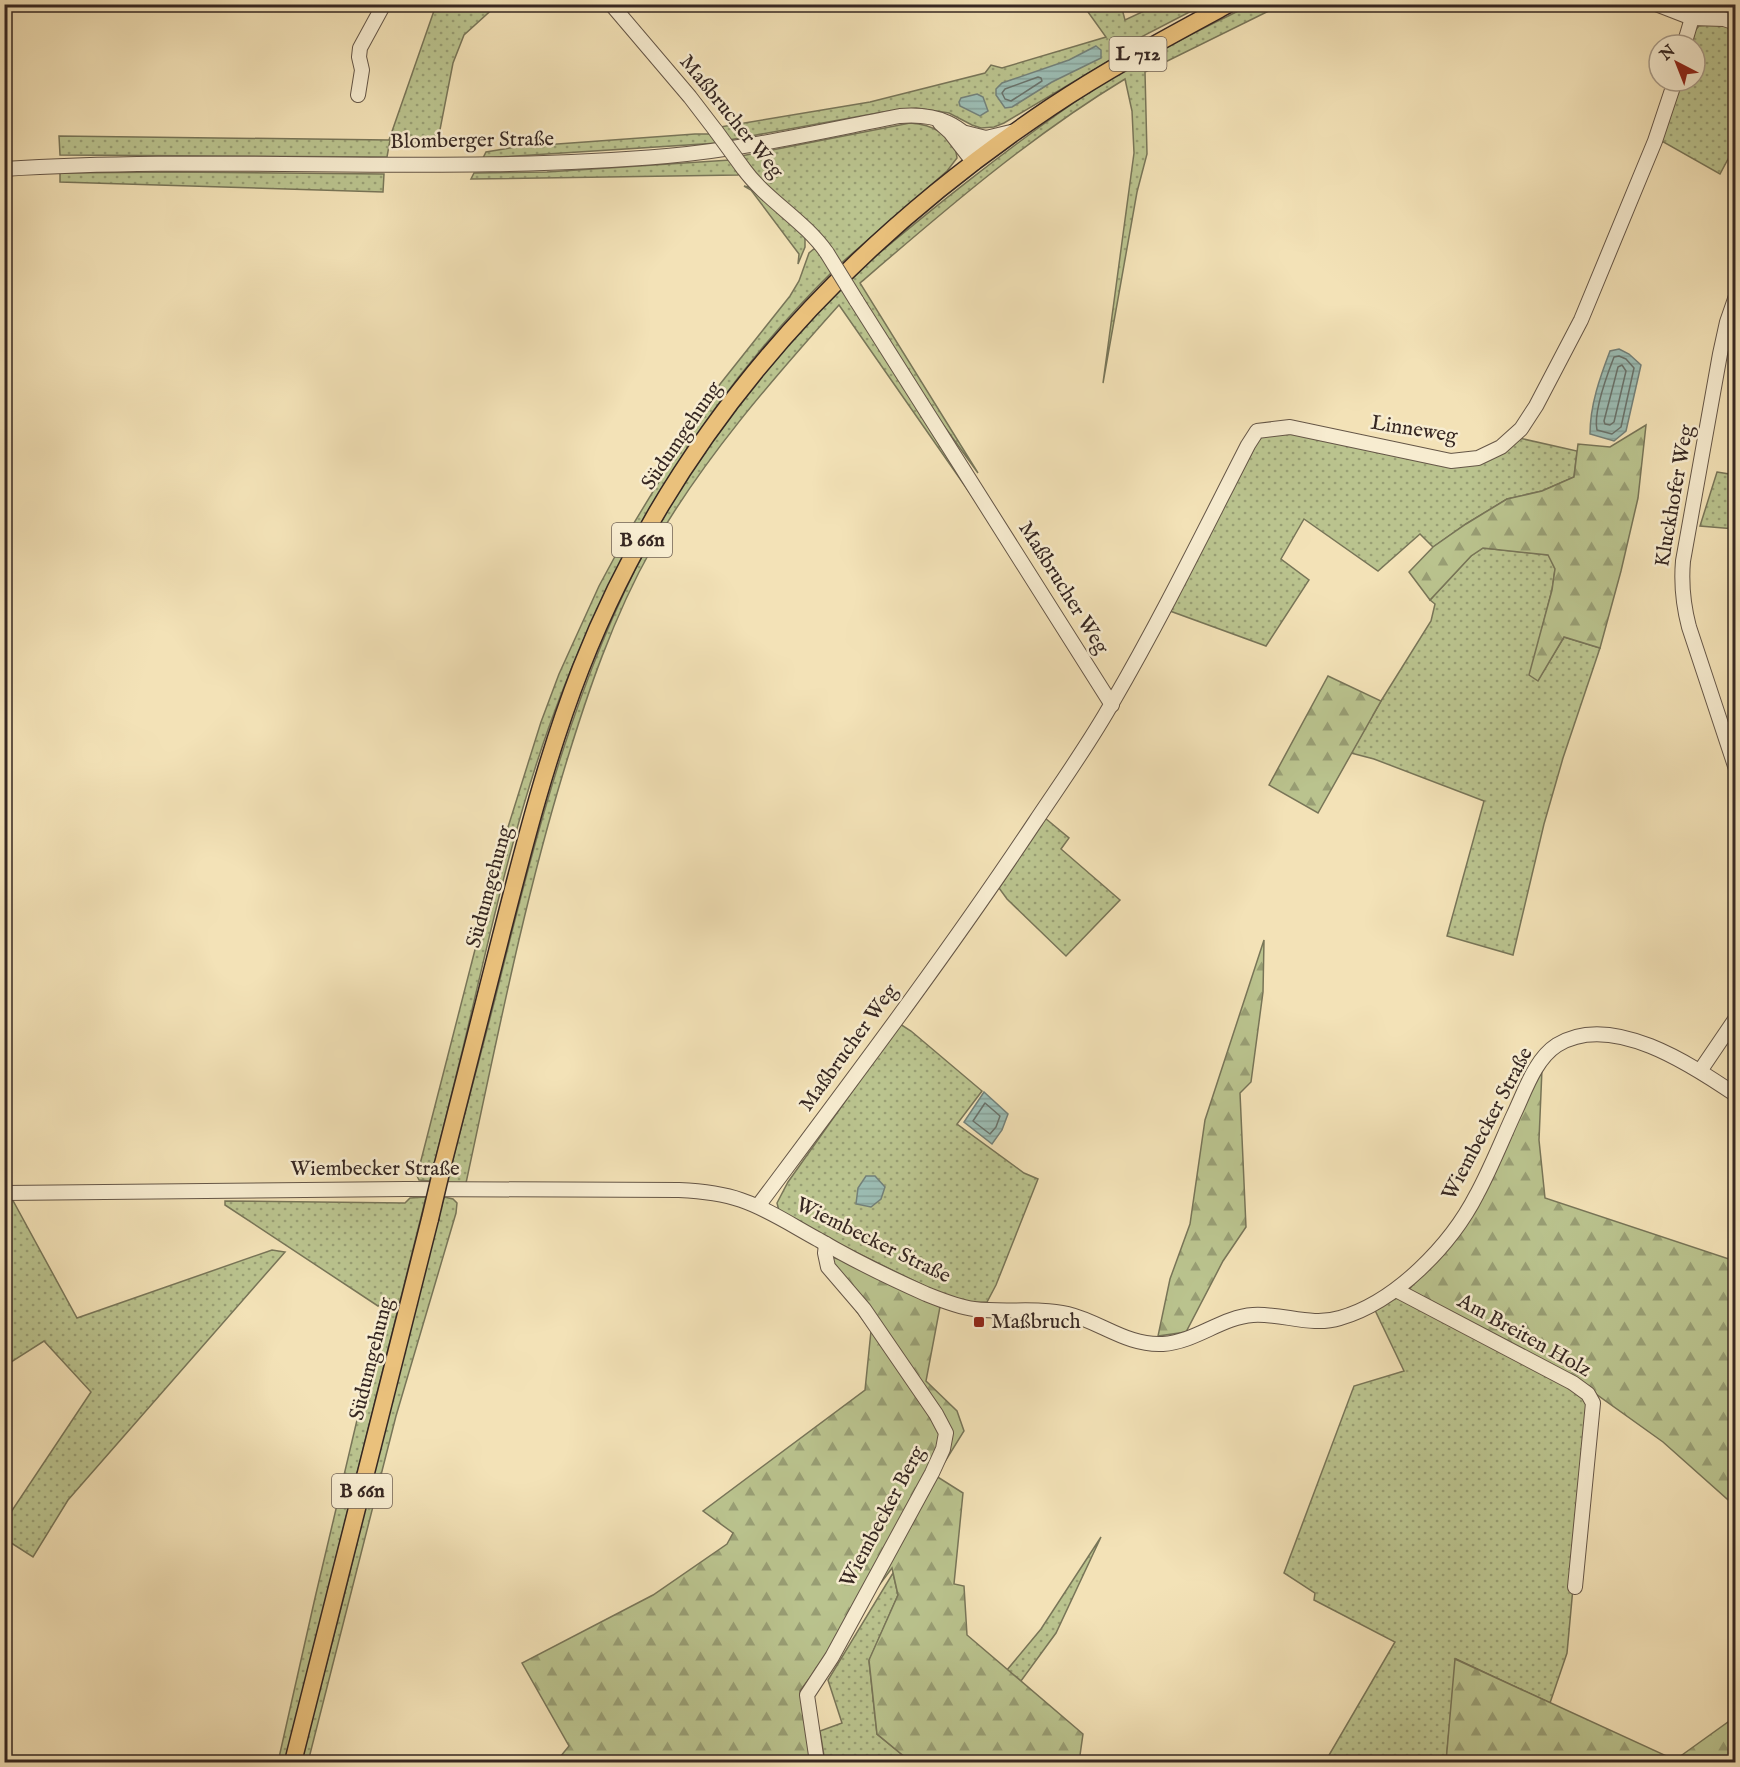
<svg xmlns="http://www.w3.org/2000/svg" width="1740" height="1767" font-family="'IM FELL English',serif">
  <style>
    .grass { fill: url(#grass-dots); stroke: #787558; stroke-width: 1.5 }
    .forest { fill: url(#forest-firs); stroke: #787558; stroke-width: 1.5 }
    .water { fill: url(#water-rules); stroke: #73817a; stroke-width: 1.5 }
    .lines { fill: none; stroke-linecap: round; stroke-linejoin: round }
    .shore { stroke: #69726b; stroke-width: 1.5 }
    .minor-casing { stroke: #655647; stroke-width: 16 }
    .major-casing { stroke: #362722; stroke-width: 19 }
    .minor { stroke: #f7ecd0; stroke-width: 14 }
    .major { stroke: #eac17c; stroke-width: 16 }
    .minor-bridge-casing { stroke: #655647; stroke-width: 16; stroke-linecap: butt }
    .major-bridge-casing { stroke: #362722; stroke-width: 19; stroke-linecap: butt }
    .minor-bridge { stroke: #f7ecd0; stroke-width: 14 }
    .major-bridge { stroke: #eac17c; stroke-width: 16 }
    .poi-dot { fill: #8f2418; stroke: #f7ecd0; stroke-width: 2 }
    .labels { text-anchor: middle; dominant-baseline: central; stroke-width: 5; stroke-linejoin: round; paint-order: stroke }
    .shield { fill: #f7ecd0; stroke: #706256; stroke-width: 1.5 }
    .shield-label { font-size: 20px; font-weight: bold; fill: #362722 }
    .street-label { font-size: 21px; fill: #362722; stroke: #f7ecd0 }
    .poi-label { font-size: 21px; fill: #362722; stroke: #f7ecd0; text-anchor: start }
  </style>
  <defs>
    <pattern id="grass-dots" width="8" height="8" patternUnits="userSpaceOnUse" patternTransform="scale(1.5)"><rect width="8" height="8" fill="#bac38e"/><path d="M2 2h.1M6 6h.1" fill="none" stroke="#989e74" stroke-width="1.8" stroke-linecap="round"/></pattern>
    <pattern id="forest-firs" width="22" height="20" patternUnits="userSpaceOnUse" patternTransform="scale(1.5)"><rect width="22" height="20" fill="#bac38e"/><path d="M5 1l3.5 6h-7zM16 11l3.5 6h-7z" fill="#989e74"/></pattern>
    <pattern id="water-rules" width="6" height="5" patternUnits="userSpaceOnUse" patternTransform="scale(1.5)"><rect width="6" height="5" fill="#9cbdb4"/><path d="M0 2.5h6" fill="none" stroke="#87a29a"/></pattern>
  </defs>
  <rect width="100%" height="100%" fill="#f3e2b7"/>
  <filter id="stains"><feTurbulence type="fractalNoise" baseFrequency=".00333" numOctaves="4"/><feColorMatrix values="0 0 0 0 .2 0 0 0 0 .09 0 0 0 0 .02 0 0 0 .5 -.17"/></filter>
  <radialGradient id="worn" r=".72"><stop offset=".6" stop-color="#630" stop-opacity="0"/><stop offset="1" stop-color="#630" stop-opacity=".3"/></radialGradient>
  <g class="grass">
    <path d="M436,5h61l-33,30 -11,28 -16,82 -47,-5 -3,17 -327,-2 -1,-19 330,4z"/>
    <path d="M1083,5h38l4,15 32,-15h46l-62,32 -17,15 -120,71 -10,4 -13,1 -9,-3 -23,-12 -33,-5 -33,4 -154,28 -9,-13 150,-25 115,-29 6,-8 11,3 104,-31z"/>
    <path d="M1250,5h31l-136,67 2,82 -10,38 -34,191 31,-230 -2,-42 -7,-32c-96,58 -180,131 -265,204l118,190 -52,-72 -78,-122c80,-67 162,-134 249,-192 48,-31 102,-56 153,-82z"/>
    <path d="M1717,24l18,4 1,54 -2,8h2l-1,56 -15,28 -62,-35 21,-58h16v-36h-7l2,-9 9,-10z"/>
    <path d="M910,123c21,1 45,12 47,35l-10,13 -108,94 -67,-71 -31,-38z"/>
    <path d="M695,134h17l6,9 -235,15 3,-6 30,-5z"/>
    <path d="M730,160l9,13 -1,2 -267,4 3,-6 73,-1z"/>
    <path d="M173,172l211,2 -1,18 -323,-10v-9z"/>
    <path d="M744,186l9,2 52,47v12l-7,17 1,-10 -48,-64z"/>
    <path d="M815,248l18,23c-128,126 -222,284 -283,453 -38,106 -61,215 -87,324 -11,44 -22,89 -33,133l-11,-1 -2,-4 61,-238 -1,-12 64,-204 18,-48 40,-88 27,-50 87,-143 77,-97 9,-15 10,-28z"/>
    <path d="M842,285l139,224 -142,-204c-68,76 -136,154 -187,243 -39,69 -65,146 -88,222 -41,135 -68,274 -98,413h-19c17,-69 37,-139 54,-208 37,-147 75,-296 147,-430 51,-96 120,-181 194,-260z"/>
    <path d="M1280,431l173,34 66,-27 58,13 -3,26 -32,14 -35,8 -41,25 -33,23 -13,-13 -42,37 -74,-52 -23,40 28,21 -43,66 -96,-35 88,-170 7,-7z"/>
    <path d="M1717,472l18,3v54l-35,-3z"/>
    <path d="M1483,548l66,7 6,14 -3,21 -22,85 8,5 26,-43 36,11 -37,110 -19,66 -31,131 -66,-19 37,-135 -110,-42 -23,-6 30,-52 50,-80 4,-17 -5,-4 41,-44z"/>
    <path d="M1045,818l24,20 -8,11 59,51 -54,56 -59,-57 -8,-11z"/>
    <path d="M900,1024l11,7 71,60 -25,33 67,49 14,6 -42,106 -9,17 -18,2 -28,-10 -161,-79 -3,-12 11,-21z"/>
    <path d="M5,1197h6l66,121 195,-68 13,2 -217,248 -35,57 -28,-18v-18l86,-129 -47,-51 -39,25z"/>
    <path d="M426,1197l-141,565h-7l37,-164 59,-250h5l10,-49 -11,7 -153,-101v-4l180,2 5,-5z"/>
    <path d="M444,1197l9,2 4,4 -1,10 -60,203 -88,346h-7l42,-162 71,-292z"/>
    <path d="M1397,1297l184,95 9,11 -23,250 -17,50 -94,-44 -10,103h-121l70,-120 -81,-42 1,-7 -31,-20 70,-187 50,-15 -30,-63z"/>
    <path d="M1101,1537l-45,96 -35,48 -14,-11 34,-41z"/>
    <path d="M893,1573l5,22 -29,66 8,73 34,28h-86l-5,-31 22,-8 -14,-43z"/>
  </g>
  <g class="forest">
    <path d="M1646,425l-8,73 -17,73 -21,77 -36,-11 -26,44 -9,-6 23,-85 3,-21 -7,-14 -65,-7 -12,8 -41,44 -21,-28 24,-25 33,-23 41,-25 35,-8 32,-14 4,-33 32,3z"/>
    <path d="M1328,676l53,25 -63,112 -49,-28z"/>
    <path d="M1264,940l-1,52 -12,90 -11,11 6,134 -23,34 -37,71 -28,4 12,-57 20,-55 15,-104z"/>
    <path d="M1542,1069l-3,71 6,58 190,63v245l-72,-64 -84,-60 -173,-89 65,-76z"/>
    <path d="M827,1256l19,5 94,46 -14,74 31,30 7,20 -28,45 27,17 -9,91 10,2 3,49 116,99 -4,28h-168l-34,-28 -8,-74 29,-65 -6,-27 -92,123 14,71h-258l13,-16 -47,-83 131,-68 74,-51 6,-11 -30,-22 162,-121 6,-59 -48,-66z"/>
    <path d="M1455,1659l220,101 60,-43v45h-289z"/>
  </g>
  <g class="water">
    <path d="M1096,46l5,4v8l-49,24 -40,25 -7,1 -9,-13v-6l6,-6 67,-23z"/>
    <path d="M977,94l6,3 5,14 -8,5 -20,-10 -1,-4 2,-4z"/>
    <path d="M1619,349l10,5 12,11 -15,66 -12,10 -24,-7c0,-29 10,-57 20,-83z"/>
    <path d="M984,1092l24,22 -6,16 -10,14 -28,-22z"/>
    <path d="M866,1176h9l10,11 -4,12 -10,8 -15,-3 2,-16z"/>
  </g>
  <g class="lines">
    <g class="shore">
      <path d="M1038,77l3,1 1,3 -31,20 -6,-2 -3,-6 3,-4z"/>
      <path d="M1619,356l7,3 8,9 -13,59 -9,7 -15,-4c-4,-18 10,-55 17,-73z"/>
      <path d="M1622,365l4,6 -12,51 -4,3 -5,-1 -1,-3 14,-54z"/>
      <path d="M985,1103l15,13 -4,11 -6,7 -17,-13z"/>
    </g>
    <defs>
      <g id="minor">
        <path d="M611,4l79,93 26,34"/>
        <path d="M1656,4l36,14 32,1 12,4"/>
        <path d="M1684,45l8,-27"/>
        <path d="M358,95l4,-25 -3,-13 1,-9 24,-44"/>
        <path d="M940,123l10,9 24,31"/>
        <path d="M966,133l20,5 29,-7"/>
        <path d="M743,168c24,33 61,52 84,85"/>
        <path d="M4,169c221,-14 443,6 663,-13 79,-7 156,-25 233,-40 38,-3 62,8 84,39"/>
        <path d="M1736,296l-9,26 -7,32 -37,207c-2,23 0,43 6,66l47,142"/>
        <path d="M856,300l256,405"/>
        <path d="M1700,1071l36,-53"/>
        <path d="M4,1193l402,-4 273,1c21,1 42,3 62,10 27,9 52,26 78,40 34,20 71,38 107,54 15,6 32,13 48,15 31,4 63,-2 94,5 33,8 59,32 95,30 32,-2 59,-27 90,-29 30,-2 58,12 87,3 56,-16 111,-73 137,-124 14,-26 25,-54 37,-80 11,-23 21,-55 43,-69 54,-34 135,20 179,50"/>
        <path d="M758,1206c94,-126 190,-253 277,-384 26,-39 54,-78 77,-119 49,-84 92,-172 136,-258l9,-14 33,-4 161,34 27,-3 23,-11 20,-18 15,-23 45,-86 74,-179 20,-60"/>
        <path d="M1396,1290l177,93 15,11 5,9 -18,184"/>
        <path d="M817,1762l-10,-67 25,-38 100,-184 11,-24 3,-16 -10,-19 -72,-105 -36,-42 -3,-14 1,-9"/>
      </g>
      <g id="major">
        <path d="M443,1164c19,-76 38,-152 58,-228 23,-90 46,-181 80,-268 93,-237 260,-420 470,-561 57,-38 117,-70 178,-103"/>
        <path d="M293,1762l137,-543"/>
      </g>
    </defs>
    <use href="#minor" class="minor-casing"/>
    <use href="#major" class="major-casing"/>
    <use href="#minor" class="minor"/>
    <use href="#major" class="major"/>
    <defs>
      <g id="minor-bridge">
        <path d="M716,131l27,37"/>
        <path d="M827,253l29,47"/>
      </g>
      <path id="major-bridge" d="M430,1219l13,-55"/>
    </defs>
    <use href="#minor-bridge" class="minor-bridge-casing"/>
    <use href="#major-bridge" class="major-bridge-casing"/>
    <use href="#minor-bridge" class="minor-bridge"/>
    <use href="#major-bridge" class="major-bridge"/>
  </g>
  <rect class="poi-dot" x="973" y="1316" width="12" height="12" rx="3"/>
  <g class="labels">
    <g class="shield">
      <rect x="1109.5" y="37" width="57" height="34" rx="4.5"/>
      <rect x="612" y="523" width="60" height="34" rx="4.5"/>
      <rect x="332" y="1474" width="60" height="34" rx="4.5"/>
    </g>
    <g class="shield-label">
      <text x="1138" y="54">L 712</text>
      <text x="642" y="540">B 66n</text>
      <text x="362" y="1491">B 66n</text>
    </g>
    <g class="street-label">
      <text transform="translate(731 117) rotate(51)">Maßbrucher Weg</text>
      <text transform="translate(472 141) rotate(-1)">Blomberger Straße</text>
      <text transform="translate(1414 430) rotate(9)">Linneweg</text>
      <text transform="translate(682 436) rotate(-56)">Südumgehung</text>
      <text transform="translate(1675 496) rotate(-80)">Kluckhofer Weg</text>
      <text transform="translate(1063 588) rotate(58)">Maßbrucher Weg</text>
      <text transform="translate(490 887) rotate(-75)">Südumgehung</text>
      <text transform="translate(849 1048) rotate(-54)">Maßbrucher Weg</text>
      <text transform="translate(1488 1124) rotate(-62)">Wiembecker Straße</text>
      <text x="375" y="1169">Wiembecker Straße</text>
      <text transform="translate(873 1241) rotate(26)">Wiembecker Straße</text>
      <text transform="translate(1524 1336) rotate(29)">Am Breiten Holz</text>
      <text transform="translate(372 1359) rotate(-76)">Südumgehung</text>
      <text transform="translate(883 1517) rotate(-62)">Wiembecker Berg</text>
    </g>
    <g class="poi-label">
      <text x="991" y="1322">Maßbruch</text>
    </g>
  </g>
  <rect width="1740" height="1767" fill="none" stroke="#f3e2b7" stroke-width="24"/>
  <rect x="6" y="6" width="1728" height="1755" fill="none" stroke="#362722" stroke-width="3"/>
  <rect x="12" y="12" width="1716" height="1743" fill="none" stroke="#362722" stroke-width="1.5"/>
  <g transform="translate(1677 63) rotate(318)"><circle r="28" fill="#f7ecd0" stroke="#aa9d8a" stroke-width="1.5"/>
  <path d="M0-4.5L10 22L0 15L-10 22Z" fill="#8f2418"/>
  <text y="-9" font-size="16" font-weight="bold" text-anchor="middle" fill="#362722">N</text>
  </g>
  <rect width="100%" height="100%" filter="url(#stains)"/>
  <rect width="100%" height="100%" fill="url(#worn)"/>
</svg>
